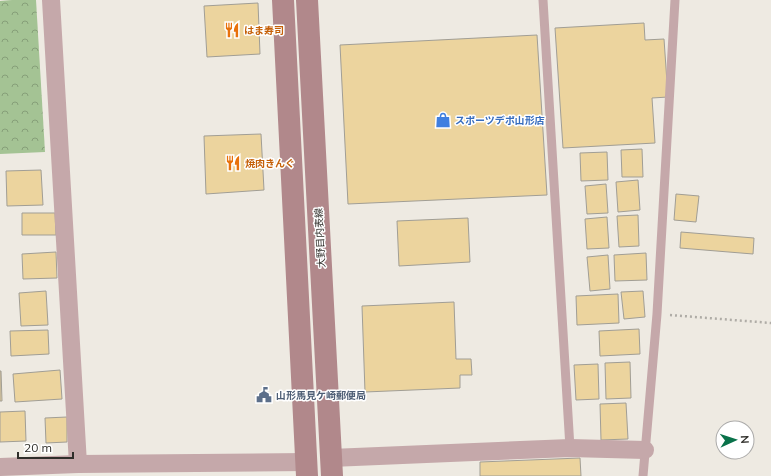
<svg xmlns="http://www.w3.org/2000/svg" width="771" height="476" font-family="Mulish,'Noto Sans JP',sans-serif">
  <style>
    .park { fill: url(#park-crowns) }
    .building { fill: #ecd49e; stroke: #a19e95 }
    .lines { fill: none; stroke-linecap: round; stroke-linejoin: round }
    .path { stroke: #afaca6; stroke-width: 2.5; stroke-dasharray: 2 3; stroke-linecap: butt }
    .service { stroke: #c5a8aa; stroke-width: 9 }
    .minor { stroke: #c5a8aa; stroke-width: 18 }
    .secondary { stroke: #b1888b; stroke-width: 22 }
    .labels { text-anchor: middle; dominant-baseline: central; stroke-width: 3; stroke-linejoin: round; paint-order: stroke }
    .food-label { font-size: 10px; font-weight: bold; fill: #c56008; stroke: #fff; text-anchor: start }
    .shop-label { font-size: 10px; font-weight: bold; fill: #366cbe; stroke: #fff; text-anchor: start }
    .street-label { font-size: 10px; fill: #2f2e2a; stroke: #fff }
    .service-label { font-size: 10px; font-weight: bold; fill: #4e5e75; stroke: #fff; text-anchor: start }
  </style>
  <defs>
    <pattern id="park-crowns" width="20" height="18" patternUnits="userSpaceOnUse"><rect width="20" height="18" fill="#a4c394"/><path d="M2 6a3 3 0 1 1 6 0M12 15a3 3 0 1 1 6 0" fill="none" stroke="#869f79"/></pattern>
  </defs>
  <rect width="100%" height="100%" fill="#eeeae2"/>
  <path class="park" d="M12,0h24l9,152 -45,2v-153z"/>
  <g class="building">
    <path d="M258,3l2,51 -53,3 -3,-51z"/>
    <path d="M644,23l1,17 19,-1 4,58 -16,1 3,45 -92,5 -8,-120z"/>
    <path d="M537,35l10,160 -199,9 -8,-159z"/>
    <path d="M261,134l3,56 -58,4 -2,-58z"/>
    <path d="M642,149l1,28h-21l-1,-27z"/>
    <path d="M607,152l1,28 -27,1 -1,-28z"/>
    <path d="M41,170l2,35 -36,1 -1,-35z"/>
    <path d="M638,180l2,30 -22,2 -2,-30z"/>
    <path d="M606,184l2,29 -21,1 -2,-28z"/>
    <path d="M676,194l23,2 -3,26 -22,-2z"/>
    <path d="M22,213h33l1,22h-34z"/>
    <path d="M638,215l1,31 -20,1 -2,-31z"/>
    <path d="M607,217l2,31 -22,1 -2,-30z"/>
    <path d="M468,218l2,44 -71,4 -2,-45z"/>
    <path d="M681,232l73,6 -1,16 -73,-6z"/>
    <path d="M56,252l1,26 -34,1 -1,-25z"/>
    <path d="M646,253l1,27 -32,1 -1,-26z"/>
    <path d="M608,255l2,34 -20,2 -3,-34z"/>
    <path d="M46,291l2,34 -27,1 -2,-33z"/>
    <path d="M643,291l2,26 -21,2 -3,-27z"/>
    <path d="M618,294l1,29 -42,2 -1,-29z"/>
    <path d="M454,302l2,57h15l1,16h-12v13l-95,4 -3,-86z"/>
    <path d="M639,329l1,25 -40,2 -1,-25z"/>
    <path d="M48,330l1,24 -38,2 -1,-25z"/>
    <path d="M630,362l1,36 -25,1 -1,-36z"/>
    <path d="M598,364l1,35 -23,1 -2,-35z"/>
    <path d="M60,370l2,29 -47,3 -2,-28z"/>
    <path d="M0,371h1l1,30h-2z"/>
    <path d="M626,403l2,36 -27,1 -1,-36z"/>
    <path d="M25,411l1,30 -26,1v-30z"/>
    <path d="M67,417v25l-21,1 -1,-25z"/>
    <path d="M580,458l1,18h-101v-14z"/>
  </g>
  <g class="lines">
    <path class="path" d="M670,315l101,8"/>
    <g class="service">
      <path d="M543,0l27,448"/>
      <path d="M643,476l14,-162 18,-314"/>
    </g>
    <g class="minor">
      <path d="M51,0l27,464"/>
      <path d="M331,458l239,-10 75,2"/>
      <path d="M0,467l78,-3 229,-2"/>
    </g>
    <g class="secondary">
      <path d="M283,0l24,476"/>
      <path d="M307,0l25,476"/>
    </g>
  </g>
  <defs>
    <symbol id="restaurant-bare" viewBox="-9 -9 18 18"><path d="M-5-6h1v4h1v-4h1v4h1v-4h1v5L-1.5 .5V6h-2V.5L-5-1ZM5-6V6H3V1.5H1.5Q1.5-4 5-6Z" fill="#e8710a" stroke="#fff" stroke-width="2.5" paint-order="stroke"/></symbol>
    <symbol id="shop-bare" viewBox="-9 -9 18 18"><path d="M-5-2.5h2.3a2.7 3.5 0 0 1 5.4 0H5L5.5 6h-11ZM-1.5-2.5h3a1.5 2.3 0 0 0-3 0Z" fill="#3f7fe0" stroke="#fff" stroke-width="2.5" paint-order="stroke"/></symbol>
    <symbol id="civic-bare" viewBox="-9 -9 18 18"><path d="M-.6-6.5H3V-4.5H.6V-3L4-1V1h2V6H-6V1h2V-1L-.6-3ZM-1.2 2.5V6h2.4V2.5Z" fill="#5c6f8a" stroke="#fff" stroke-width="2.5" paint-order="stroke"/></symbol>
  </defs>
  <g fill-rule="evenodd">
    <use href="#restaurant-bare" x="221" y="19" width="22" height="22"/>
    <use href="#shop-bare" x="432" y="109" width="22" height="22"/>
    <use href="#restaurant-bare" x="222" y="152" width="22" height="22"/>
    <use href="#civic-bare" x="253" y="384" width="22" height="22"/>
  </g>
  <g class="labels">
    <g class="food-label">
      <text x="244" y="30">はま寿司</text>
      <text x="245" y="163">焼肉きんぐ</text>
    </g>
    <g class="shop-label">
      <text x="455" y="120">スポーツデポ山形店</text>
    </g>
    <g class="street-label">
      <text transform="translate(320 238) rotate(-93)">大野目内表線</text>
    </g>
    <g class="service-label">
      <text x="276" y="395">山形馬見ケ崎郵便局</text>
    </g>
  </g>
  <g transform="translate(735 440) rotate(87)"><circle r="19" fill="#ffffff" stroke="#acabaa"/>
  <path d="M0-3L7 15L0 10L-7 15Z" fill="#09724a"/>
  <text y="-6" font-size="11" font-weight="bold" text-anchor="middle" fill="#2f2e2a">N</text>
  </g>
  <path d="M18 452v6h55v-6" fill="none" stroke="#2f2e2a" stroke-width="2"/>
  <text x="24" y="452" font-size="12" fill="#2f2e2a" stroke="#ffffff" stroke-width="3" paint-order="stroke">20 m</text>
</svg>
